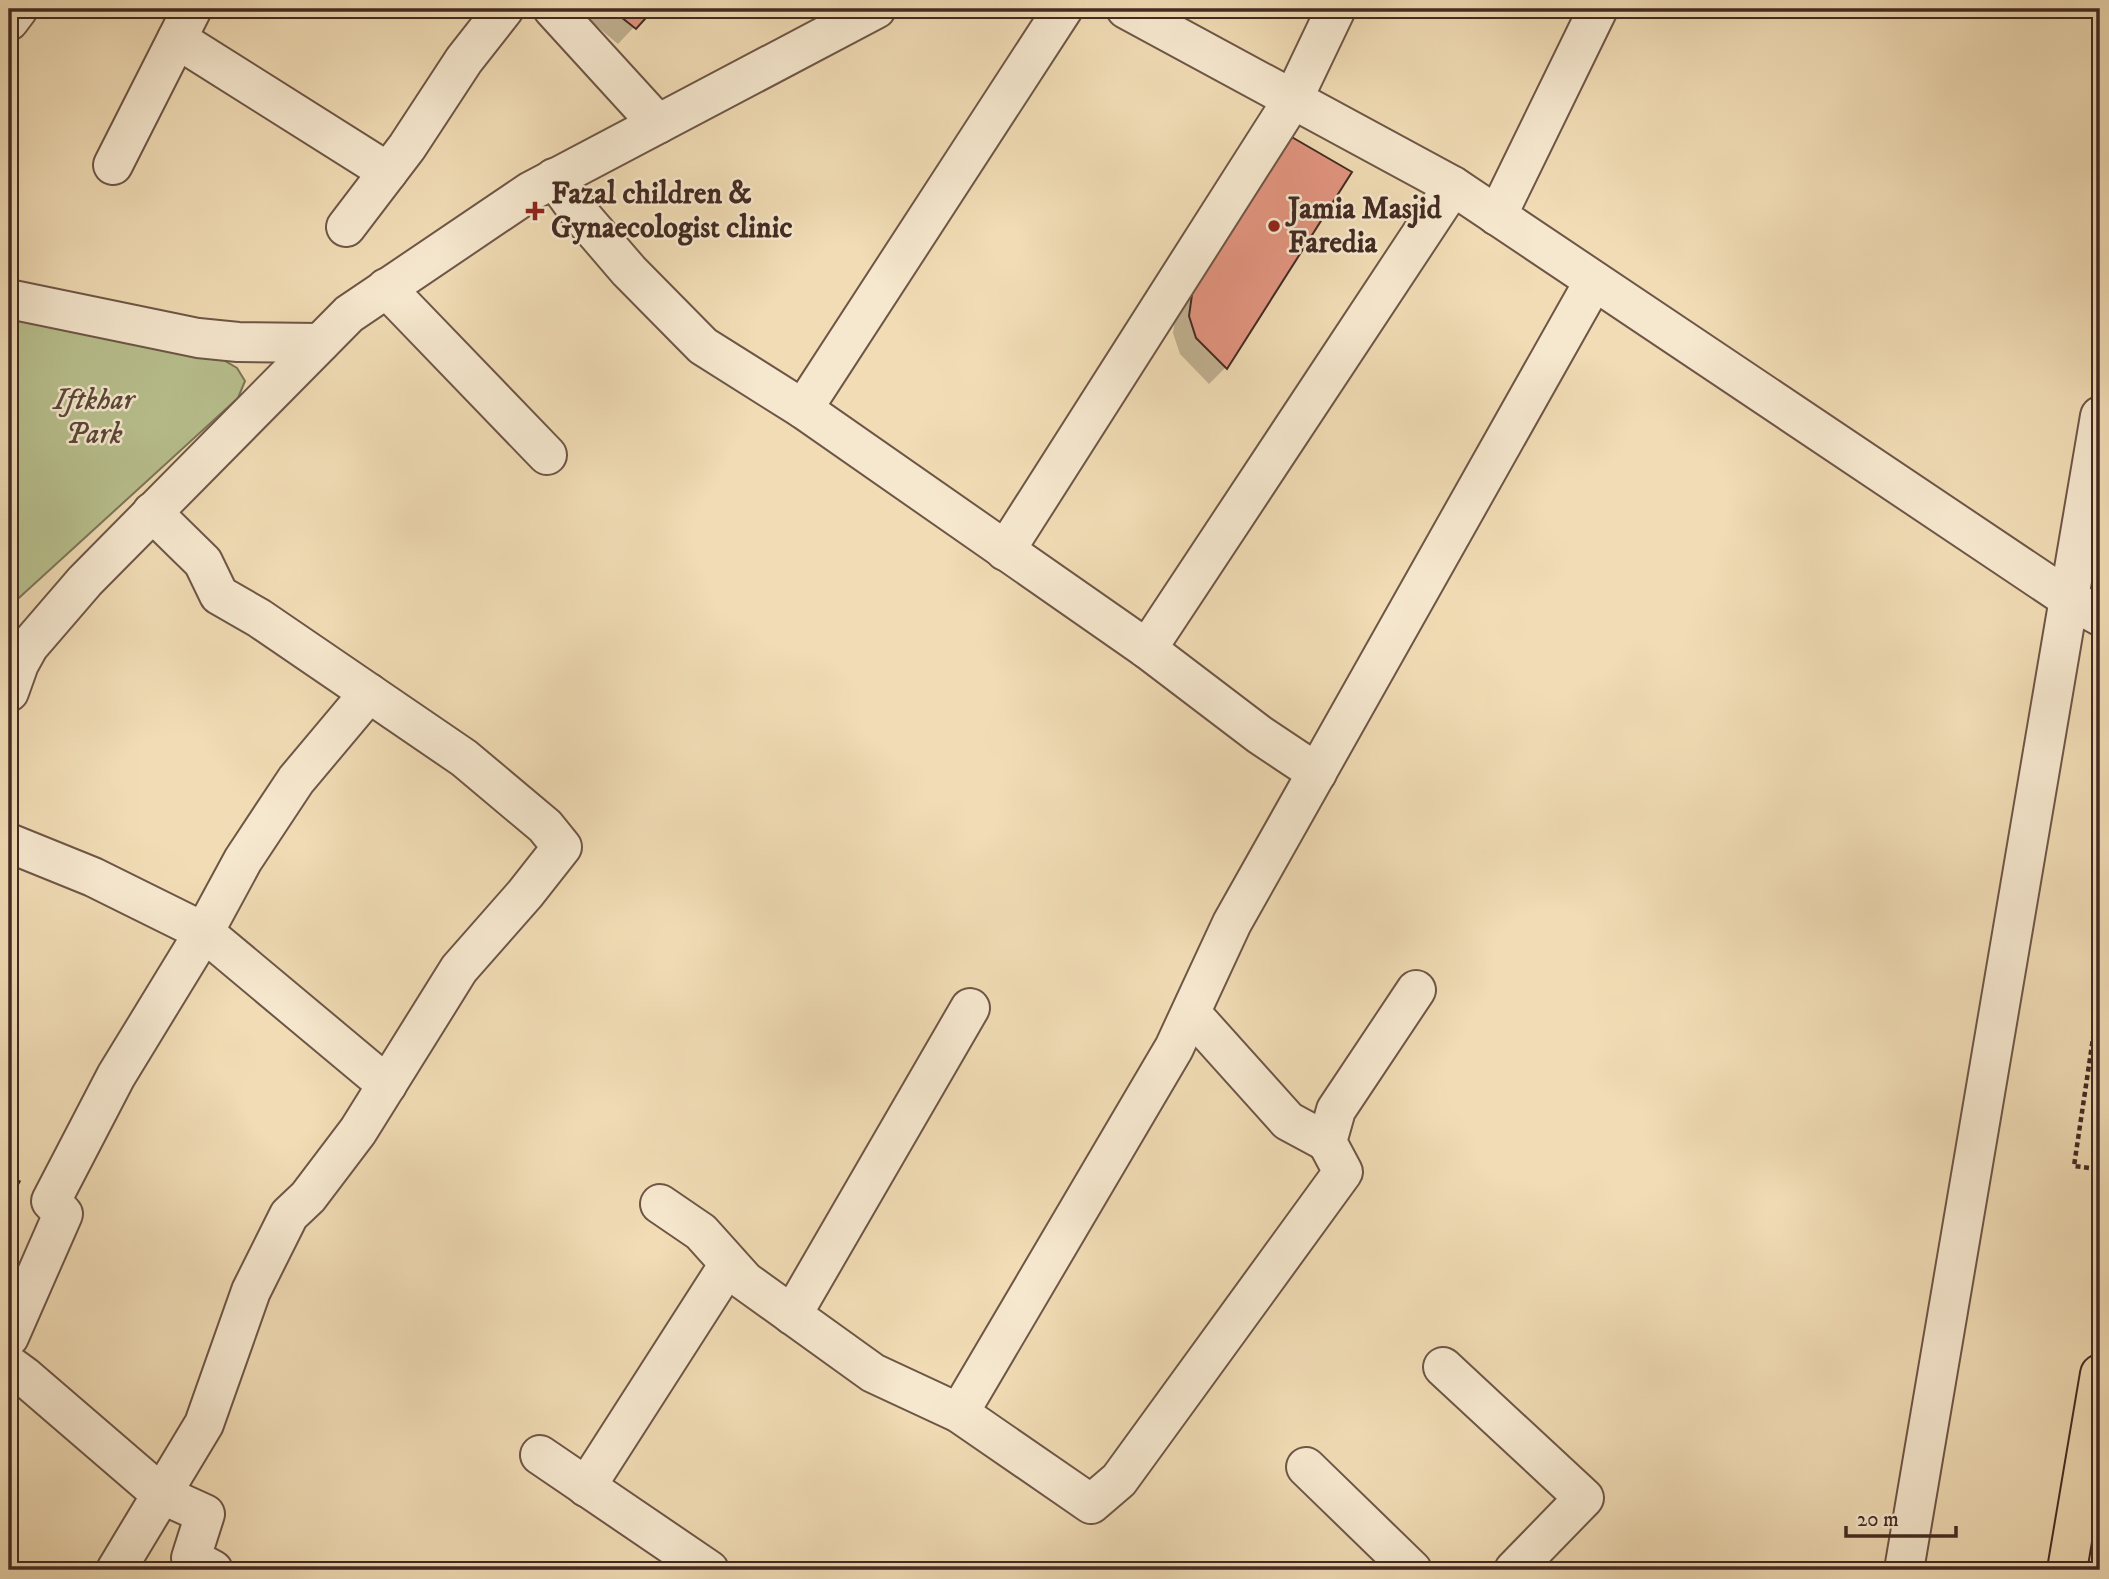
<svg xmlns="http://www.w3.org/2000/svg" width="2109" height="1579" font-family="'IM FELL DW Pica',serif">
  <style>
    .green { fill: #b8c08e; stroke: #7d7558; stroke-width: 2 }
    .shadow { fill: #0003 }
    .building { fill: #e2947f; stroke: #422a22; stroke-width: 2 }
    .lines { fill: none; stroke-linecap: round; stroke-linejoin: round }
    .minor-casing { stroke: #6e5647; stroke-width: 42 }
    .highway-casing { stroke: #422a22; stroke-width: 42 }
    .path { stroke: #422a22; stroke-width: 4.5; stroke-dasharray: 5 3.5; stroke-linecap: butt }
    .minor { stroke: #f6e8cf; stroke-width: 38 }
    .highway { stroke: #f1dcb5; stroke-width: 38 }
    .poi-dot { fill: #8f2418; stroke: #f6e8cf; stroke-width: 2.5 }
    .labels { text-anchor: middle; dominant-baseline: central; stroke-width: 5; stroke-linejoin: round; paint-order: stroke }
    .poi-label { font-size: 30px; font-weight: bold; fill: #422a22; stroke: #f6e8cf; text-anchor: start }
    .park-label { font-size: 30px; font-style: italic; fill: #5a4838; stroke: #f6e8cf }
  </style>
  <rect width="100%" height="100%" fill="#f1dcb5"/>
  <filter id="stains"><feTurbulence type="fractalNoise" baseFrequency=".00286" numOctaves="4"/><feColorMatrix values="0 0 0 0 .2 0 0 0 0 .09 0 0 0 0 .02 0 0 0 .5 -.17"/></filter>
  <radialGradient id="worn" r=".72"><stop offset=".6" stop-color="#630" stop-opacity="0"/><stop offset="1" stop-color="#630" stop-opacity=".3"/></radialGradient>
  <path class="green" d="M9,315l204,39 24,14 8,13 -7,17 -229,209z"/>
  <g class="shadow">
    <path d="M576,9h75l-33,35z"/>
    <path d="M1349,172l-124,196 -16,16 -29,-30 -7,-21 5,-35z"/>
  </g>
  <g class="building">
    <path d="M611,9h43l-18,20z"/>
    <path d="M1290,136l62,36 -125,197 -31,-31 -7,-22 5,-36z"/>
  </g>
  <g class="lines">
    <defs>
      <g id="minor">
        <path d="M553,9l105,115"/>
        <path d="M1126,9l327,177 616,413 31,17"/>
        <path d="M9,21l9,-12"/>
        <path d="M177,39l211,133"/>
        <path d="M113,165l79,-156"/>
        <path d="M554,178l26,36 49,57 74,75 100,63 344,240 113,86 57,38"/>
        <path d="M1497,216l101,-207"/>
        <path d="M346,227l61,-80 57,-87 40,-51"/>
        <path d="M386,288l161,167"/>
        <path d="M9,299l189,39 40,4 82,1"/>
        <path d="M803,409l260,-400"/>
        <path d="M1005,551l288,-452 43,-90"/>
        <path d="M1147,649l306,-463"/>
        <path d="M9,692l10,-28 10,-18 56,-65 264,-267 182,-123 345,-182"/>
        <path d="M9,843l84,34 111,55 183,153"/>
        <path d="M1191,1013l97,108 39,21"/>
        <path d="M660,1204l41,28 44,49 128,92 86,40 132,91 28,-24 224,-308 -16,-30 9,-32 80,-120"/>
        <path d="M792,1315l178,-307"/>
        <path d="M9,1337l54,-123 -12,-13 65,-125 88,-144 39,-72 53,-80 73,-87"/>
        <path d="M9,1365l15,11 137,118 44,20 -14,44 22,12"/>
        <path d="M1443,1367l141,131 -70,72"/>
        <path d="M959,1413l215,-365 58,-125 362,-642"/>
        <path d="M540,1455l169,115"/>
        <path d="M1306,1467l106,103"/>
        <path d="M586,1487l143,-223"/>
        <path d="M116,1570l88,-146 47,-133 38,-76 19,-18 50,-66 101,-162 66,-75 37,-47 -17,-21 -81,-68 -205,-140 -40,-23 -16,-33 -51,-50"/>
        <path d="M1904,1570l196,-1154"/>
      </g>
      <path id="highway" d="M2067,1570l33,-196"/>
    </defs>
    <use href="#minor" class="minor-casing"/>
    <use href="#highway" class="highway-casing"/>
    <g class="path">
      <path d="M2100,991l-26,175 23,3 3,-19"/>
      <path d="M9,1177l11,6"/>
    </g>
    <use href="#minor" class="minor"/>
    <use href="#highway" class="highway"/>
  </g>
  <g class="poi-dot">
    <path d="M531.5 200.5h7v7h7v7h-7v7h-7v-7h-7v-7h7z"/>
    <circle cx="1274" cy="226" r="7"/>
  </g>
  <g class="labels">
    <g class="poi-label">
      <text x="551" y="194">Fazal children &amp;<tspan x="551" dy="34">Gynaecologist clinic</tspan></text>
      <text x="1288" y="209">Jamia Masjid<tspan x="1288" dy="34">Faredia</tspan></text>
    </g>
    <g class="park-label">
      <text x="94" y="400">Iftkhar<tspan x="94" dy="34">Park</tspan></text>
    </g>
  </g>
  <rect width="2109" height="1579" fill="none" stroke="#f1dcb5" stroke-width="35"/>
  <rect x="10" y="10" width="2088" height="1558" fill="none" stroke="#422a22" stroke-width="3.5"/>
  <rect x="18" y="18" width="2074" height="1544" fill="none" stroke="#422a22" stroke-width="2"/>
  <path d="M1846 1526v10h110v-10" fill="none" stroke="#422a22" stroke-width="3.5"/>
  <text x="1857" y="1526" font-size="21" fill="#422a22" stroke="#f6e8cf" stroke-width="5" paint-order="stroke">20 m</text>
  <rect width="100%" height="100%" filter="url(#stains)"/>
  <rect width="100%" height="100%" fill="url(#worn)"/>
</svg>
